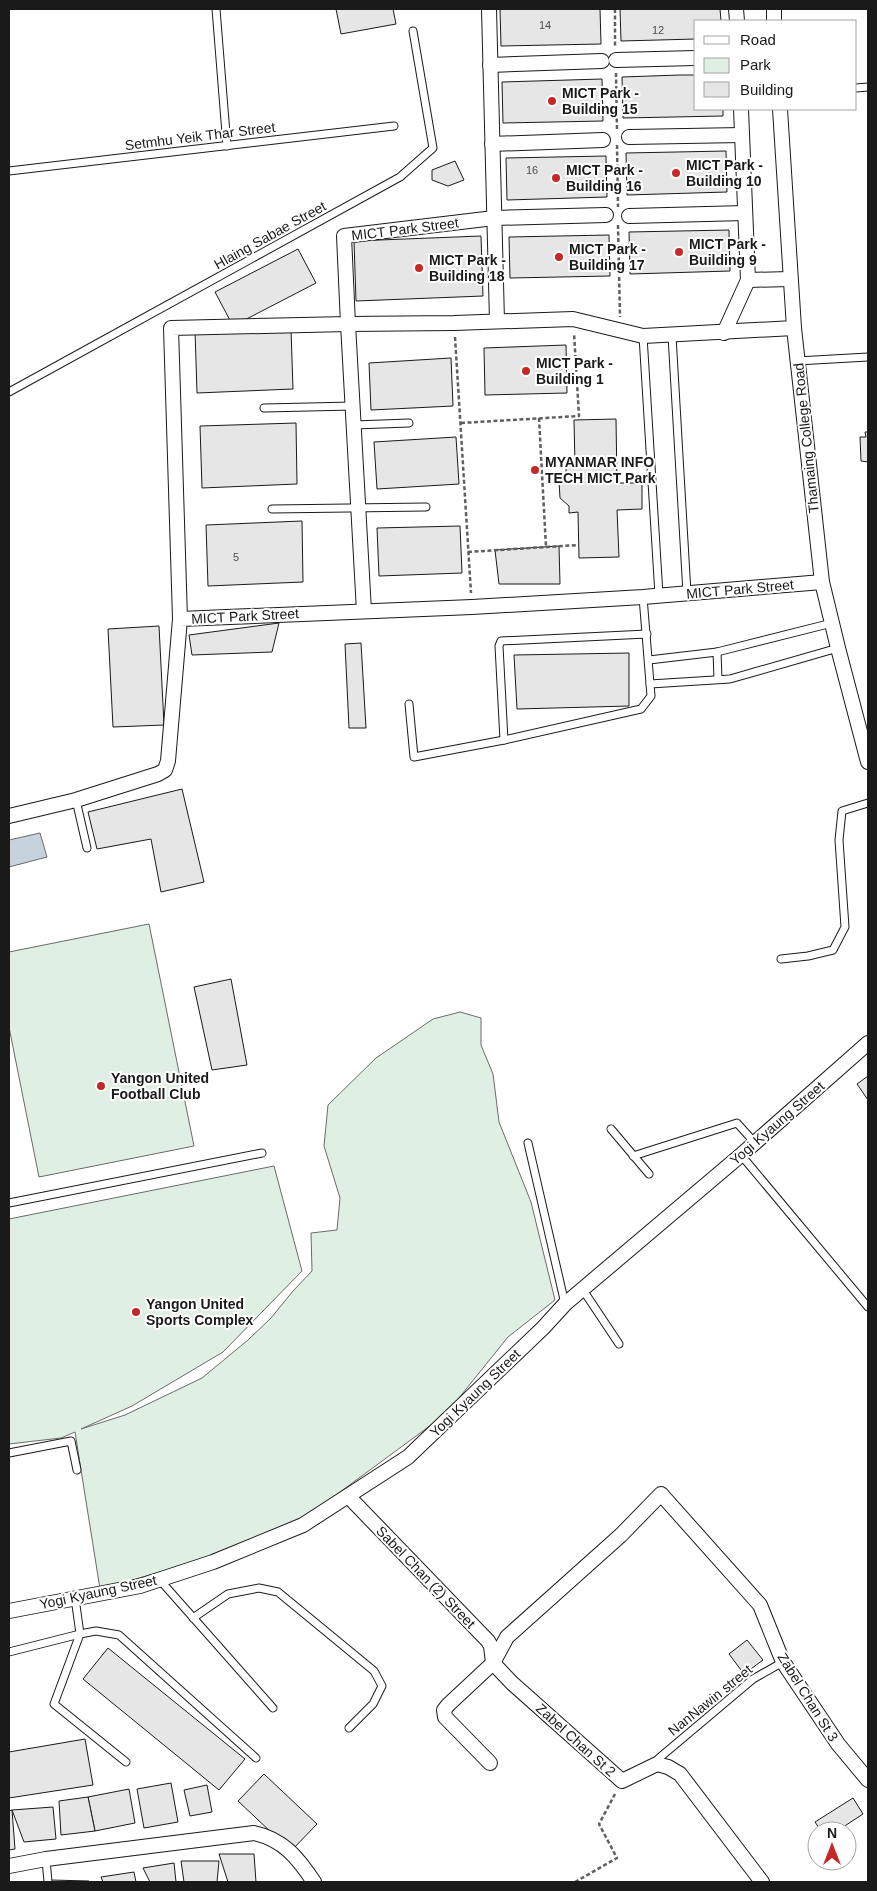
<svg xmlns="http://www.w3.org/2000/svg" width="877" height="1891" font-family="Helvetica,sans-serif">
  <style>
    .green { fill: #e0efe3; stroke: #6a6a6a }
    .water { fill: #c6d2dc; stroke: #6a6a6a }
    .building { fill: #e6e6e6; stroke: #1a1a1a }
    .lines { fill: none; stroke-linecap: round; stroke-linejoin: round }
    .service-casing { stroke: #1a1a1a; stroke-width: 9 }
    .minor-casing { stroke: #1a1a1a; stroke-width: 16 }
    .path { stroke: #5f5f5f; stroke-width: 2.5; stroke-dasharray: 4 2.5; stroke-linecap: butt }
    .service { stroke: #fff; stroke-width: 7 }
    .minor { stroke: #fff; stroke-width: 14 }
    .poi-dot { fill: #c62828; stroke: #fff; stroke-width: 2 }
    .labels { text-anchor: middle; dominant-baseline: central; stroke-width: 4; stroke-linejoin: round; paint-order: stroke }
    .number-label { font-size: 11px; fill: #4d4d4d }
    .poi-label { font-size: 14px; font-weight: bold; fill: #1a1a1a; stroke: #fff; text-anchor: start }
    .street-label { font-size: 14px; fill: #1a1a1a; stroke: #fff }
  </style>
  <rect width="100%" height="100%" fill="#fff"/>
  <g class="green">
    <path d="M149,924l45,222 -155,31 -30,-150v-75z"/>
    <path d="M460,1012l21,6v27l12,29 6,48 32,80 24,98 -47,37 -62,77 -144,106 -106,42 -96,27 -25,-157 -14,6 -52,6v-225l265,-53 28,105 -79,81 -91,54 -51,23 44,-14 77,-37 46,-38 23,-22 22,-27 19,-20 -1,-38 26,-3 3,-32 -16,-52 4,-41 48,-47 57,-39z"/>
  </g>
  <path class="water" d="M40,833l7,24 -38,10v-27z"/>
  <g class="building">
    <path d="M336,9h57l3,15 -55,10z"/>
    <path d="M500,9h100l1,35 -100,2z"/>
    <path d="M620,9h100l1,12h-25v18l-75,2z"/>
    <path d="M680,75h16v34h27v7l-100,2 -1,-41z"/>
    <path d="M602,79l1,42 -100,2 -1,-41z"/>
    <path d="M726,151l1,41 -100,3 -1,-42z"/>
    <path d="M606,156l1,41 -100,3 -1,-42z"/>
    <path d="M455,161l9,19 -16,6 -16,-6v-10z"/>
    <path d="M729,230l1,41 -100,3 -1,-42z"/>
    <path d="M609,235l1,41 -100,2 -1,-41z"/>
    <path d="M481,236l2,60 -127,5 -2,-60z"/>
    <path d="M298,249l18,34 -83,43 -18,-34z"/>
    <path d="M291,329l2,60 -96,4 -2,-62z"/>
    <path d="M566,345l1,48 -82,2 -1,-47z"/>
    <path d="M451,358l2,48 -82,4 -2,-47z"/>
    <path d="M616,419l1,64h25v26l-25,1 2,47 -40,1 -1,-46 -9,1v-7l-9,-8 -1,-17 7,-7v-8h9l-1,-46z"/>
    <path d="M296,423l1,61 -95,4 -2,-62z"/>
    <path d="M865,432h3v30l-7,-1 -1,-24h6z"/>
    <path d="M456,437l3,47 -82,5 -3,-47z"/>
    <path d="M302,521l1,61 -95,4 -2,-61z"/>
    <path d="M460,526l2,47 -83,3 -2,-48z"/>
    <path d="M559,546l1,38h-61l-4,-34z"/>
    <path d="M279,623l-7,29 -80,3 -3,-20z"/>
    <path d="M159,626l5,99 -51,2 -5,-98z"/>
    <path d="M361,643l5,85h-17l-4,-84z"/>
    <path d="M629,653v53l-112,3 -3,-54z"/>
    <path d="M182,789l22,93 -43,10 -10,-53 -54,10 -9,-37z"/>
    <path d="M231,979l16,86 -35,5 -18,-83z"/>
    <path d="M868,1076v24l-11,-16z"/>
    <path d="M747,1640l16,20 -19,14 -15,-20z"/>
    <path d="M108,1648l137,111 -26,31 -136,-111z"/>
    <path d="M85,1739l8,46 -84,13v-46z"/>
    <path d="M264,1774l53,50 -26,27 -53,-50z"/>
    <path d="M171,1783l7,39 -34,6 -7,-39z"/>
    <path d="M207,1785l5,27 -22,4 -6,-26z"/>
    <path d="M129,1789l6,34 -40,8 -7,-34z"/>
    <path d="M88,1797l7,34 -34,4 -2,-34z"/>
    <path d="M853,1798l10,16 -26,17h-16l-6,-9z"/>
    <path d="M53,1807l3,32 -32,3 -12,-32z"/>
    <path d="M12,1810l3,39 -6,1v-39z"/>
    <path d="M219,1854h35l2,28h-28z"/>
    <path d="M181,1861h38l-2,21h-33z"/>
    <path d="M174,1863l2,19h-26l-7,-14z"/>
    <path d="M134,1872l2,10h-33l-2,-5z"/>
    <path d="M51,1880l38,1 1,1h-39z"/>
  </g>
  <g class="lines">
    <defs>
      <g id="service">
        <path d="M216,9l11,137"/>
        <path d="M856,88l12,-1"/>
        <path d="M9,171l385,-45"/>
        <path d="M643,336l16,259"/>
        <path d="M672,336l15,257"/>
        <path d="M797,361l71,-4"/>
        <path d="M9,392l391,-215 33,-29 -20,-117"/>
        <path d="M264,408l89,-2"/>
        <path d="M354,425l55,-2"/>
        <path d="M272,509l154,-2"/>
        <path d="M717,652l1,27"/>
        <path d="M649,660l68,-8 115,-29"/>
        <path d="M650,684l80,-5 108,-31"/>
        <path d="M409,704l5,53 90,-17 137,-31 10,-13 -8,-99"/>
        <path d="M504,740l-5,-94 2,-5 146,-7"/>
        <path d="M76,800l11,48"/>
        <path d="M781,959l27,-3 25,-6 12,-23 -6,-87 3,-29 26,-8"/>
        <path d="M611,1129l38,45"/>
        <path d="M528,1143l37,161"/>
        <path d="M741,1155l127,152"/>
        <path d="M633,1156l104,-33 18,20"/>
        <path d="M9,1203l253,-50"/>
        <path d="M583,1290l36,54"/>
        <path d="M9,1453l62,-12 6,29"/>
        <path d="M159,1579l114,129"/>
        <path d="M193,1618l35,-24 31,-6 19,4 96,79 8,15 -9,18 -24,24"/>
        <path d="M9,1652l71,-18 -5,-36"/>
        <path d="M126,1762l-72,-58 26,-70 16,-3 23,4 137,123"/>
        <path d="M657,1764l1,-5 95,-80 30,-17"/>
        <path d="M46,1859l2,23"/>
      </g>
      <g id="minor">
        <path d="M489,9l8,312"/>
        <path d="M736,9l1,12"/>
        <path d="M774,9v12"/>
        <path d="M616,60l80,-2"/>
        <path d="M490,65l112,-4"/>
        <path d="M780,109l14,219 28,254 16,66 30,114"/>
        <path d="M629,137l113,-2"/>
        <path d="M492,144l111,-4"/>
        <path d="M629,216l116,-3"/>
        <path d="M748,280l42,-1"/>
        <path d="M724,333l24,-53 -7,-171"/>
        <path d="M364,611l-16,-287 106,-1 119,-4 70,17 151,-8"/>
        <path d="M180,619l-9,-291 177,-4 -4,-88 150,-18 112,-3"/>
        <path d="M9,816l67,-16 82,-26 7,-4 3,-9 12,-142 292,-12 171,-10 179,-15"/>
        <path d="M348,1496l140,145 3,5 2,17"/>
        <path d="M9,1611l131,-25 73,-24 90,-37 105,-68 135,-129 22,-24 176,-149 127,-112"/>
        <path d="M493,1663l19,20 110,98 35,-17 11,3 12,7 82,108"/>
        <path d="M490,1763l-45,-46 -1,-7 4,-5 45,-42 14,-26 114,-102 40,-41 99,111 23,57 55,82 30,36"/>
        <path d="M9,1866l37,-7 208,-26c29,6 44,25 60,49"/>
      </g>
    </defs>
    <use href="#service" class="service-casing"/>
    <use href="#minor" class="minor-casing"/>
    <g class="path">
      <path d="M615,9v38"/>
      <path d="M616,73l1,57"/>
      <path d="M617,145l1,62"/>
      <path d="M618,225l2,92"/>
      <path d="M455,337l16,256"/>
      <path d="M539,418l7,129"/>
      <path d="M461,423l118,-7 -5,-83"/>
      <path d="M468,552l110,-7"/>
      <path d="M575,1882l42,-24 -18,-34 16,-30"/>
    </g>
    <use href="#service" class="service"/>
    <use href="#minor" class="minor"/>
  </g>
  <g class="poi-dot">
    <circle cx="552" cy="101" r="5"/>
    <circle cx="676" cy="173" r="5"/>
    <circle cx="556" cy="178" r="5"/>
    <circle cx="679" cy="252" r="5"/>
    <circle cx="559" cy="257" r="5"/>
    <circle cx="419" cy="268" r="5"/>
    <circle cx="526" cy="371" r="5"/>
    <circle cx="535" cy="470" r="5"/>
    <circle cx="101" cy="1086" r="5"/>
    <circle cx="136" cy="1312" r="5"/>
  </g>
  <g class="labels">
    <g class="number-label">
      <text x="545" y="25">14</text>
      <text x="658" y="30">12</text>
      <text x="532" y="170">16</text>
      <text x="236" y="557">5</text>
    </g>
    <g class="poi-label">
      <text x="562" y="93">MICT Park -<tspan x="562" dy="16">Building 15</tspan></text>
      <text x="686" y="165">MICT Park -<tspan x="686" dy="16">Building 10</tspan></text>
      <text x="566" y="170">MICT Park -<tspan x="566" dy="16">Building 16</tspan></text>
      <text x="689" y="244">MICT Park -<tspan x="689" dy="16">Building 9</tspan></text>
      <text x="569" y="249">MICT Park -<tspan x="569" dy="16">Building 17</tspan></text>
      <text x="429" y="260">MICT Park -<tspan x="429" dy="16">Building 18</tspan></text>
      <text x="536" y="363">MICT Park -<tspan x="536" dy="16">Building 1</tspan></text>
      <text x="545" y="462">MYANMAR INFO<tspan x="545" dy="16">TECH MICT Park</tspan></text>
      <text x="111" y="1078">Yangon United<tspan x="111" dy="16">Football Club</tspan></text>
      <text x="146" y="1304">Yangon United<tspan x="146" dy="16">Sports Complex</tspan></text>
    </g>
    <g class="street-label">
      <text transform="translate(200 136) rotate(-7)">Setmhu Yeik Thar Street</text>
      <text transform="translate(405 229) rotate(-7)">MICT Park Street</text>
      <text transform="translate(270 235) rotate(-29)">Hlaing Sabae Street</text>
      <text transform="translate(806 438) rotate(-96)">Thamaing College Road</text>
      <text transform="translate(740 589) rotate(-5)">MICT Park Street</text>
      <text transform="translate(245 616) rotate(-3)">MICT Park Street</text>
      <text transform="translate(777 1123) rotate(-41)">Yogi Kyaung Street</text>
      <text transform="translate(475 1393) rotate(-44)">Yogi Kyaung Street</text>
      <text transform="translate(426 1577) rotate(46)">Sabel Chan (2) Street</text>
      <text transform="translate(98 1592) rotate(-12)">Yogi Kyaung Street</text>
      <text transform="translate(808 1697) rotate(58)">Zabel Chan St 3</text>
      <text transform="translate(710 1700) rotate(-39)">NanNawin street</text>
      <text transform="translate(576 1740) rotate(42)">Zabel Chan St 2</text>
    </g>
  </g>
  <rect width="877" height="1891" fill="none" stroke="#1a1a1a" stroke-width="20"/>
  <rect x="694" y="20" width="162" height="90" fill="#ffffff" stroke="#a3a3a3"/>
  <rect x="704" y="36" width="25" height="8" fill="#ffffff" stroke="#a3a3a3"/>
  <text x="740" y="45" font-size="15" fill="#1a1a1a">Road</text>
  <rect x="704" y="58" width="25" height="15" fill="#e0efe3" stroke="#a3a3a3"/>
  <text x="740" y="70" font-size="15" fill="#1a1a1a">Park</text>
  <rect x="704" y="82" width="25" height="15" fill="#e6e6e6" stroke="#a3a3a3"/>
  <text x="740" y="95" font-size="15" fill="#1a1a1a">Building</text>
  <g transform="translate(832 1846)"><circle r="24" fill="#ffffff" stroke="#a3a3a3"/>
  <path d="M0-4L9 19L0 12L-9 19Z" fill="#c62828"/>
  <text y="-8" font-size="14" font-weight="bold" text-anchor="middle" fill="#1a1a1a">N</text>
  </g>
</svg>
